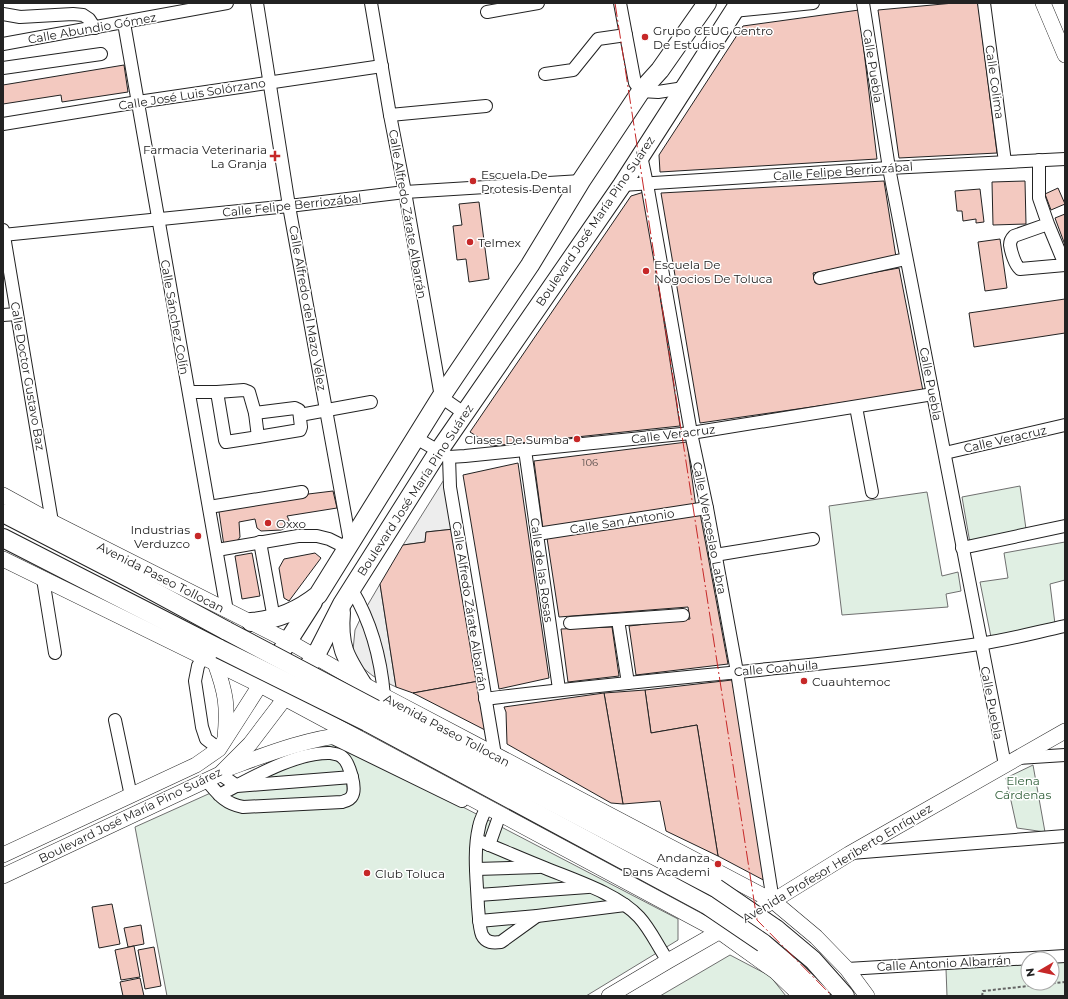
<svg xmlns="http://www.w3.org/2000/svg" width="1068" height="999" font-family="Montserrat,sans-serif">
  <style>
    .green { fill: #e0efe3; stroke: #6f6f6f }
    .parking { fill: #ededed; stroke: #6f6f6f }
    .building { fill: #f3c9c0; stroke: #222 }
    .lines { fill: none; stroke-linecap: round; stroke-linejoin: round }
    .minor-casing { stroke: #222; stroke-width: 14 }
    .major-casing { stroke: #222; stroke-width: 16 }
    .highway-casing { stroke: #222; stroke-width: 20 }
    .path { stroke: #646464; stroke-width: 2; stroke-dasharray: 3 2; stroke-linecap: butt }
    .minor { stroke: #fff; stroke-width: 12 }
    .major { stroke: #fff; stroke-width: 15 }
    .highway { stroke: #fff; stroke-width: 18 }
    .highway-bridge-casing { stroke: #222; stroke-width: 20; stroke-linecap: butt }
    .highway-bridge { stroke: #fff; stroke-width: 18 }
    .power { stroke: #c62828; stroke-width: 1; stroke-dasharray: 14 3 2 3; stroke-linecap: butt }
    .poi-dot { fill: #c62828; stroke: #fff; stroke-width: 1.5 }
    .labels { text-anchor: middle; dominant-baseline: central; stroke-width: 3; stroke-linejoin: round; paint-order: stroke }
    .number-label { font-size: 10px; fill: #564c4a }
    .street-label { font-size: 12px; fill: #222; stroke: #fff }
    .poi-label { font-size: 12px; fill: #222; stroke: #fff; text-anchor: start }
    .park-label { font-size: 12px; fill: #2f5e38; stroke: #fff }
  </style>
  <rect width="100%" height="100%" fill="#fff"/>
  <g class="green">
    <path d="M1020,486l6,43 -56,14 -8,-46z"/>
    <path d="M927,492l15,84 16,-4 3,19 -15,3 2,13 -106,8 -13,-109z"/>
    <path d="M1065,542v38l-15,4 5,40 -64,13 -11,-55 28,-4 -4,-25z"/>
    <path d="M338,742l340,177v21l-92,56h-419l-32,-169 180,-81z"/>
    <path d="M1033,765l12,67 -28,-4 -11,-50z"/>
    <path d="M730,955l40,21 16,20h-126z"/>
    <path d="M1065,962v34h-118l-1,-27 82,-5v19h24v-20z"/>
  </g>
  <g class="parking">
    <path d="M445,478l9,51 -28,3 -1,10 -22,3z"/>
    <path d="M380,584l16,103 -23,-11 -10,-8 -10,-18 2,-20 8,-17z"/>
  </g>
  <g class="building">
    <path d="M954,3h24l19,150 -98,5 -21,-148z"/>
    <path d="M859,10l18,149 -217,13 -1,-17 84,-129z"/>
    <path d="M124,65l4,27 -66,10 -1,-7 -58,9v-19z"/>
    <path d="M884,181l12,76 -83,16 2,10 84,-15 24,123 -223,32 -39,-230z"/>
    <path d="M1025,181l1,43 -33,1 -1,-43z"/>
    <path d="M1058,188l7,16 -14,6 -6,-16z"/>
    <path d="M980,189l4,33 -8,1v-4l-13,2 -1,-10h-5l-2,-20z"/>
    <path d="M644,192l36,234 -188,20 -22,-14 161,-236z"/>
    <path d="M479,202l10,77 -20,3 -3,-23 -9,1 -4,-34 9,-1 -3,-21z"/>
    <path d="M1065,214v31l-10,-27z"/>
    <path d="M1000,239l7,49 -22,3 -7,-49z"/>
    <path d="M1065,299v34l-91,14 -5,-34z"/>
    <path d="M687,442l9,65 -153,22 -9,-68z"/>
    <path d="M518,463l31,215 -50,11 -36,-214z"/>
    <path d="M333,491l4,17 -50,8 2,4 -2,7 -6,3 -20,1 -4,-3 -2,-9 -16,3 1,15 -2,3 -14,6 -6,-41z"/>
    <path d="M700,513l28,151 -92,11 -7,-49 61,-7 -2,-12 -129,10 -12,-79z"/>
    <path d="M454,529l25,152 -66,12 -17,-6 -16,-103 23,-39 22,-3 1,-10z"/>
    <path d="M252,553l8,43 -18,3 -7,-43z"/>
    <path d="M315,553l6,5 -32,43 -5,-3 -5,-30 5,-9z"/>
    <path d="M612,627l7,49 -51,6 -7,-53z"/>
    <path d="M732,680l37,203 -51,-27 -21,-131 -46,8 -6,-43z"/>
    <path d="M479,681l8,50 -74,-38z"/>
    <path d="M645,690l6,43 46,-8 21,131 -52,-25 -6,-30 -37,3 -19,-111z"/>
    <path d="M604,693l19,111 -12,-1 -104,-59 -1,-32 -2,-5z"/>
    <path d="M112,904l8,40 -21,4 -7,-41z"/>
    <path d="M141,925l3,19 -16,3 -4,-19z"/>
    <path d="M134,946l6,31 -19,3 -6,-30z"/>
    <path d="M154,947l7,39 -16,3 -7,-39z"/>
    <path d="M140,978l4,18h-21l-3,-14z"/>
  </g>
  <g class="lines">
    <defs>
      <g id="minor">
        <path d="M257,3l32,203 61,336"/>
        <path d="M371,3l19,112 15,77 36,205 23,16"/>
        <path d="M620,3l15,80 6,8 17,1 26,-4"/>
        <path d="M863,3l26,165 116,597"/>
        <path d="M984,3l21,159"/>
        <path d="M733,11l80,-8"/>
        <path d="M487,12l51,-9"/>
        <path d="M3,14l17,3 53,-3 10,1 6,4 6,9"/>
        <path d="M124,23l103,588"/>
        <path d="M3,44l224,-41"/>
        <path d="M3,68l98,-14"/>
        <path d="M545,74l28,-4 25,-31 28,-4"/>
        <path d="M390,115l96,-9"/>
        <path d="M3,124l135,-22 244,-36"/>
        <path d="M641,156l6,28 44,249 16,75 30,164 36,229"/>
        <path d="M1039,160v38l9,26 -34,12c-2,2 -4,5 -4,9 1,7 5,20 10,24l45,-4 -17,-41"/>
        <path d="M622,185l267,-17 176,-9"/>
        <path d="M3,230l49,292"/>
        <path d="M3,235l286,-29 116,-14 176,-11"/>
        <path d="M820,278l86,-19"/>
        <path d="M3,315l14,-1"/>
        <path d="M189,392h28l8,48 1,2 32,-5 -3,-24"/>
        <path d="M217,392l27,-2 5,2 6,21 40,-5 4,2 2,17 -1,3 -42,7"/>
        <path d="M856,407l16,85"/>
        <path d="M300,415l71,-13"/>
        <path d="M416,438l33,19 16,-1 226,-23 242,-39"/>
        <path d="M525,450l34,239"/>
        <path d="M945,453l120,-28"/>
        <path d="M449,457l1,30 45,268"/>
        <path d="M209,507l93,-15"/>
        <path d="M537,534l170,-26"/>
        <path d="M260,542l14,77"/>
        <path d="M962,548l103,-22"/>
        <path d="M217,550l81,-14h19l12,3 18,9"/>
        <path d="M715,555l98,-16"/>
        <path d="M43,579l12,74"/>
        <path d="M352,590c19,32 29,69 32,106"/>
        <path d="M618,620l10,63"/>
        <path d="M570,623l113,-8"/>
        <path d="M203,657l-5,9 -3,15 7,46 4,12 13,10"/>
        <path d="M485,699c164,-21 330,-31 494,-55 29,-4 58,-12 86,-18"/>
        <path d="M115,720l16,76"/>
        <path d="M329,736l133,65"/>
        <path d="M1018,758l47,-3"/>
        <path d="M220,774l17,12 115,-9"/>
        <path d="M207,781c11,13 18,23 36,26l99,-5c3,-1 8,-2 10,-6 5,-8 -3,-34 -10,-39 -3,-3 -8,-3 -12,-4 -35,-1 -80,26 -111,42"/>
        <path d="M487,807c-3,6 -7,13 -8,20 -6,25 -2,54 -1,80 1,9 1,20 4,28 4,8 11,8 19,7l36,-26"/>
        <path d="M477,840c23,9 45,19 68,28 29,12 73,26 94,49 12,13 19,30 29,44"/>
        <path d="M489,845l11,-31"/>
        <path d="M851,853l214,-17"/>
        <path d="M476,869l63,-2"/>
        <path d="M478,895l110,-8"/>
        <path d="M479,921l58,-5 88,-11"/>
        <path d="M847,969l218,-13"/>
      </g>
      <g id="major">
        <path d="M1043,3l22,52"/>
        <path d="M3,495l49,27 236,119 96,55 389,205 43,36 31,32 20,27"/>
        <path d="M3,559l257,126 460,247 56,40 25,24"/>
        <path d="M215,663c11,30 13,43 10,75"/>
        <path d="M229,768c41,-15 76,-29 121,-34"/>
        <path d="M3,855l193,-90 23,-16 41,-64"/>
        <path d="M3,876l217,-102 30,-30 35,-46"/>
        <path d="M609,996l59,-35 105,-60 76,-47 216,-123"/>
      </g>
      <g id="highway">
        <path d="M3,513l128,66 96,52"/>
        <path d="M3,538l217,111"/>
        <path d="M341,612c-3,34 4,45 22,73"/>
        <path d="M251,622c26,-2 47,-11 67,-27l123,-198 89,-132 51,-84 60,-90 19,-21 47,-67"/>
        <path d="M260,685l53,-83"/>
        <path d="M285,698l30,-41 27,-53 96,-152 184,-267 117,-182"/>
        <path d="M375,709l341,179"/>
        <path d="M367,722l340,183"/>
        <path d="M776,929l37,31 32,36"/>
        <path d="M763,943l34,29 24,24"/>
      </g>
    </defs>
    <use href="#minor" class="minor-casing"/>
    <use href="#major" class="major-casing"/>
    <use href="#highway" class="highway-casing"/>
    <path class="path" d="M982,996l1,-5 82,-9"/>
    <use href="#minor" class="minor"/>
    <use href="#major" class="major"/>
    <use href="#highway" class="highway"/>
    <defs>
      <g id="highway-bridge">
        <path d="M227,631l148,78"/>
        <path d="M220,649l147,73"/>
        <path d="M716,888l60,41"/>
        <path d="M707,905l56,38"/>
      </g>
    </defs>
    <use href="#highway-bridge" class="highway-bridge-casing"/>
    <use href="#highway-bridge" class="highway-bridge"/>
    <path class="power" d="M615,3l142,917 75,76"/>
  </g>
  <g class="poi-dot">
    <circle cx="645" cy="37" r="4"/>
    <path d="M273 150h4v4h4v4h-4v4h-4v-4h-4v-4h4z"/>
    <circle cx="473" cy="181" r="4"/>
    <circle cx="470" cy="242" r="4"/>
    <circle cx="646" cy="271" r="4"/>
    <circle cx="577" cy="439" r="4"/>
    <circle cx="268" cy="523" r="4"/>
    <circle cx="198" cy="536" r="4"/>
    <circle cx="804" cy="681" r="4"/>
    <circle cx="718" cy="864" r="4"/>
    <circle cx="367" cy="873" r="4"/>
  </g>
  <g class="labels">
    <g class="number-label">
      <text x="590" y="462">106</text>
    </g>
    <g class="street-label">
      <text transform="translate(92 28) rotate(-10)">Calle Abundio Gómez</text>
      <text transform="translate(873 66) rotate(81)">Calle Puebla</text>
      <text transform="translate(995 82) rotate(82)">Calle Colima</text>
      <text transform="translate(192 94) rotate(-9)">Calle José Luis Solórzano</text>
      <text transform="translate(843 171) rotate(-4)">Calle Felipe Berriozábal</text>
      <text transform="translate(292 205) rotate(-6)">Calle Felipe Berriozábal</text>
      <text transform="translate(408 214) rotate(80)">Calle Alfredo Zárate Albarrán</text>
      <text transform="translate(595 221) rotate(-56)">Boulevard José María Pino Suárez</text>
      <text transform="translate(308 308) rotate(80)">Calle Alfredo del Mazo Vélez</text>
      <text transform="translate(175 317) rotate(80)">Calle Sánchez Colín</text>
      <text transform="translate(28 376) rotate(80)">Calle Doctor Gustavo Baz</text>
      <text transform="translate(931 384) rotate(79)">Calle Puebla</text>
      <text transform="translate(673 434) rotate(-7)">Calle Veracruz</text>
      <text transform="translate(1005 439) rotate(-13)">Calle Veracruz</text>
      <text transform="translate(415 490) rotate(-57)">Boulevard José María Pino Suárez</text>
      <text transform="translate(622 521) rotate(-9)">Calle San Antonio</text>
      <text transform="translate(710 528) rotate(79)">Calle Wenceslao Labra</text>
      <text transform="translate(542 570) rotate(82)">Calle de las Rosas</text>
      <text transform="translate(161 577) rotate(27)">Avenida Paseo Tollocan</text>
      <text transform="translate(470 606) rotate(81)">Calle Alfredo Zárate Albarrán</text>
      <text transform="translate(776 668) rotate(-5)">Calle Coahuila</text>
      <text transform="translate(992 703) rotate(79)">Calle Puebla</text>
      <text transform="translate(447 730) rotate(28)">Avenida Paseo Tollocan</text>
      <text transform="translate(130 815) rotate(-26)">Boulevard José María Pino Suárez</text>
      <text transform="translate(837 863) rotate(-31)">Avenida Profesor Heriberto Enríquez</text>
      <text transform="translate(944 963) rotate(-3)">Calle Antonio Albarrán</text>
    </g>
    <g class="poi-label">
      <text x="653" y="30">Grupo CEUG Centro<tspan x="653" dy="14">De Estudios</tspan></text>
      <text x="267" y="149" text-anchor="end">Farmacia Veterinaria<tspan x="267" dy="14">La Granja</tspan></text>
      <text x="481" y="174">Escuela De<tspan x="481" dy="14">Protesis Dental</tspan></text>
      <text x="478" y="242">Telmex</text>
      <text x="654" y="264">Escuela De<tspan x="654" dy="14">Nogocios De Toluca</tspan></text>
      <text x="569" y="439" text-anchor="end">Clases De Sumba</text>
      <text x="276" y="523">Oxxo</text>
      <text x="190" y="529" text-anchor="end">Industrias<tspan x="190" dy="14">Verduzco</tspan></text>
      <text x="812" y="681">Cuauhtemoc</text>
      <text x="710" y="857" text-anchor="end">Andanza<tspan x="710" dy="14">Dans Academi</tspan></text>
      <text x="375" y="873">Club Toluca</text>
    </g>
    <g class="park-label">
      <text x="1023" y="780">Elena<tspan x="1023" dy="14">Cárdenas</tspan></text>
    </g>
  </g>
  <rect width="1068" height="999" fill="none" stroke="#222222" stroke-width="8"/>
  <g transform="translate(1040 971) rotate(261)"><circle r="19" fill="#ffffff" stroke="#a7a7a7"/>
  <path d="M0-3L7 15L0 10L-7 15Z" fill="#c62828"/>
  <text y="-6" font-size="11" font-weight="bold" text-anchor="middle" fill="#222222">N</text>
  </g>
</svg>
